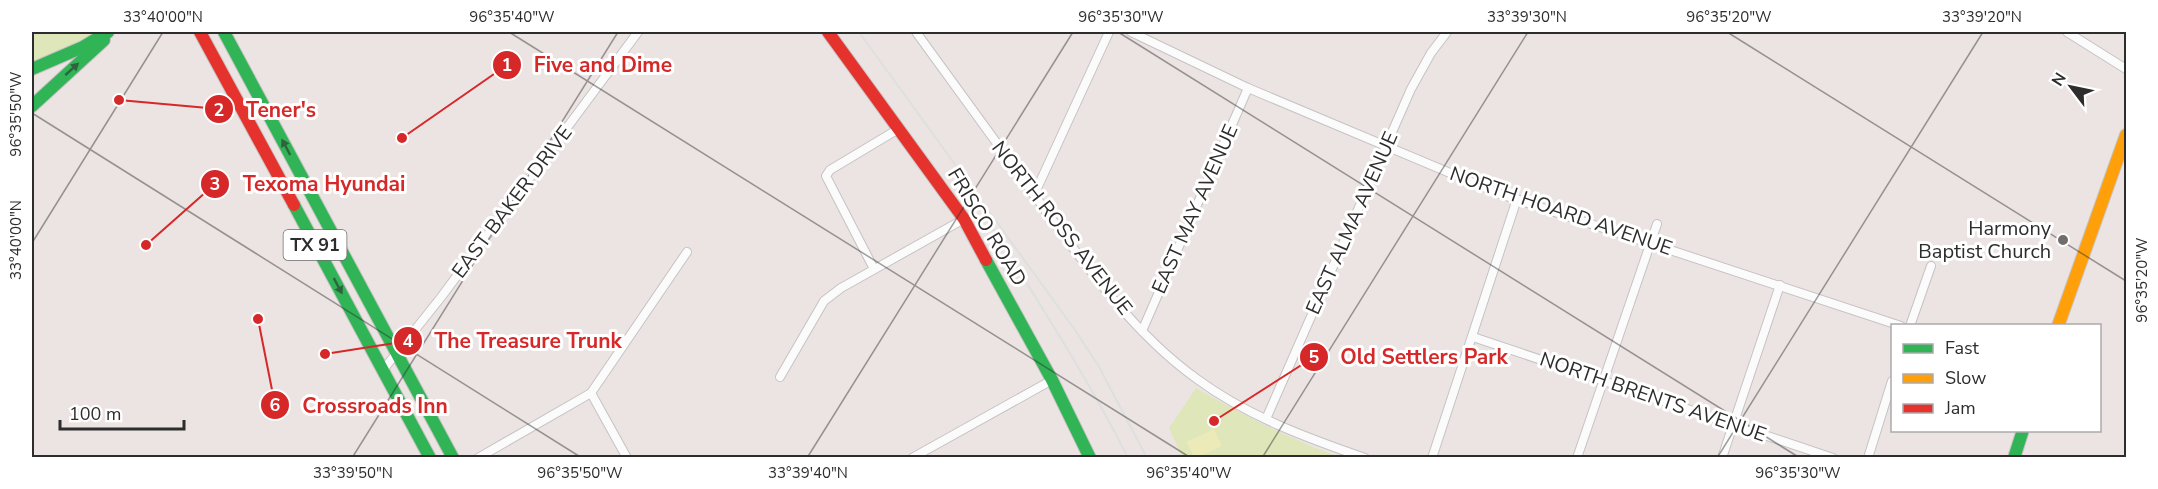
<svg xmlns="http://www.w3.org/2000/svg" width="2158" height="489" font-family="'Nunito Sans',sans-serif">
  <style>
    .green { fill: #dee6ba }
    .pitch { fill: #ebeab8 }
    .lines { fill: none; stroke-linecap: round; stroke-linejoin: round }
    .street-casing { stroke: #c5c3c3; stroke-width: 10 }
    .fast-casing { stroke: #c5c3c3; stroke-width: 14 }
    .slow-casing { stroke: #c5c3c3; stroke-width: 14 }
    .jam-casing { stroke: #c5c3c3; stroke-width: 14 }
    .street { stroke: #fcfbfb; stroke-width: 8 }
    .fast { stroke: #30b455; stroke-width: 12 }
    .slow { stroke: #ff9f0a; stroke-width: 12 }
    .jam { stroke: #e5322d; stroke-width: 12 }
    .rail { stroke: #dedfe0; stroke-width: 2 }
    .oneway { fill: #2e633d }
    .ticks { fill: none; stroke: #2d2d2d; stroke-width: 1.5; stroke-opacity: 0.45 }
    .poi-dot { fill: #706d6c; stroke: #fff; stroke-width: 2 }
    .labels { text-anchor: middle; dominant-baseline: central; stroke-width: 6; stroke-linejoin: round; paint-order: stroke }
    .shield { fill: #fff; stroke: #6c6c6c; stroke-width: 1.5 }
    .shield-label { font-size: 18px; font-weight: bold; fill: #2d2d2d }
    .street-label { font-size: 20px; fill: #2d2d2d; stroke: #fff }
    .poi-label { font-size: 20px; fill: #2d2d2d; stroke: #fff; text-anchor: end }
    .leader { fill: none; stroke: #d62828; stroke-width: 2 }
    .callout-dot { fill: #d62828; stroke: #fff; stroke-width: 2 }
    .mark-label { font-size: 18px; text-anchor: middle; font-weight: bold; fill: #fff }
    .callout-label { font-size: 21px; text-anchor: middle; font-weight: bold; fill: #d62828; stroke: #fff; stroke-width: 6; stroke-linejoin: round; paint-order: stroke }
    .neatline { fill: none; stroke: #2d2d2d; stroke-width: 2 }
    .ticks-label { font-size: 15px; text-anchor: middle; fill: #2d2d2d }
  </style>
  <rect width="100%" height="100%" fill="#ece4e2"/>
  <g class="green">
    <path d="M38,32h58l-14,8 -50,23v-26z"/>
    <path d="M1196,388c46,27 93,50 143,69h-157l-13,-29z"/>
  </g>
  <path class="pitch" d="M1214,429l8,17 -23,11h-5l-8,-15z"/>
  <g class="lines">
    <defs>
      <g id="street">
        <path d="M916,32c39,53 78,107 117,161 47,65 98,139 164,186 50,37 110,59 168,79"/>
        <path d="M1131,32l117,56 252,106 401,132"/>
        <path d="M2067,32l59,37"/>
        <path d="M1034,195l75,-163"/>
        <path d="M874,269l-48,-93 4,-6 70,-42"/>
        <path d="M1910,326l21,-60"/>
        <path d="M1142,331l106,-243"/>
        <path d="M1473,337l360,121"/>
        <path d="M383,370l59,-74 196,-264"/>
        <path d="M780,377l44,-76 17,-13 123,-69"/>
        <path d="M591,393l36,65"/>
        <path d="M1266,419l145,-330 20,-36 16,-21"/>
        <path d="M478,458l113,-65 96,-141"/>
        <path d="M912,458l140,-78"/>
        <path d="M1432,458l85,-259"/>
        <path d="M1577,458l80,-234"/>
        <path d="M1722,458l58,-173"/>
        <path d="M1868,458l24,-77"/>
      </g>
      <g id="fast">
        <path d="M224,32l229,426"/>
        <path d="M32,69l51,-22 25,-15"/>
        <path d="M32,106l72,-66"/>
        <path d="M294,205l136,253"/>
        <path d="M986,260l66,120 38,78"/>
        <path d="M2014,458l9,-28"/>
      </g>
      <path id="slow" d="M2058,326l68,-191"/>
      <g id="jam">
        <path d="M200,32l94,173"/>
        <path d="M828,32l136,187 22,41"/>
      </g>
    </defs>
    <use href="#street" class="street-casing"/>
    <use href="#fast" class="fast-casing"/>
    <use href="#slow" class="slow-casing"/>
    <use href="#jam" class="jam-casing"/>
    <use href="#street" class="street"/>
    <use href="#fast" class="fast"/>
    <use href="#slow" class="slow"/>
    <use href="#jam" class="jam"/>
    <g class="rail">
      <path d="M859,32l216,298 23,35 49,93"/>
      <path d="M982,211c50,82 103,161 146,247"/>
    </g>
  </g>
  <defs><path id="oneway-solid" d="M-6-.8H1V-3.2L6.5 0L1 3.2V.8H-6Z" transform="scale(1.5)"/></defs>
  <g class="oneway">
    <use href="#oneway-solid" transform="translate(72 69) rotate(-42)"/>
    <use href="#oneway-solid" transform="translate(286 147) rotate(-118)"/>
    <use href="#oneway-solid" transform="translate(338 286) rotate(62)"/>
  </g>
  <path class="ticks" d="M509,32l682,426M1118,32l682,426M1727,32l399,249M32,113l550,345M32,243l131,-211M352,458l266,-426M807,458l266,-426M1262,458l266,-426M1717,458l266,-426"/>
  <circle class="poi-dot" cx="2063" cy="240" r="6"/>
  <g class="labels">
    <rect class="shield" x="283.5" y="230" width="63" height="30" rx="4.5"/>
    <g class="shield-label">
      <text x="315" y="245">TX 91</text>
    </g>
    <g class="street-label">
      <text transform="translate(512 202) rotate(-53)">EAST BAKER DRIVE</text>
      <text transform="translate(1195 209) rotate(-66)">EAST MAY AVENUE</text>
      <text transform="translate(1561 211) rotate(19)">NORTH HOARD AVENUE</text>
      <text transform="translate(1352 223) rotate(-66)">EAST ALMA AVENUE</text>
      <text transform="translate(987 227) rotate(59)">FRISCO ROAD</text>
      <text transform="translate(1062 228) rotate(52)">NORTH ROSS AVENUE</text>
      <text transform="translate(1653 397) rotate(19)">NORTH BRENTS AVENUE</text>
    </g>
    <g class="poi-label">
      <text x="2051" y="228">Harmony<tspan x="2051" dy="23">Baptist Church</tspan></text>
    </g>
  </g>
  <path class="leader" d="M402 138L507 65M119 100L219 109M146 245L215 184M325 354L408 341M1214 421L1314 357M258 319L275 405"/>
  <g class="callout-dot">
    <circle cx="402" cy="138" r="6"/>
    <circle cx="119" cy="100" r="6"/>
    <circle cx="146" cy="245" r="6"/>
    <circle cx="325" cy="354" r="6"/>
    <circle cx="1214" cy="421" r="6"/>
    <circle cx="258" cy="319" r="6"/>
    <circle cx="507" cy="65" r="15"/>
    <circle cx="219" cy="109" r="15"/>
    <circle cx="215" cy="184" r="15"/>
    <circle cx="408" cy="341" r="15"/>
    <circle cx="1314" cy="357" r="15"/>
    <circle cx="275" cy="405" r="15"/>
  </g>
  <g class="mark-label">
    <text x="507" y="71">1</text>
    <text x="219" y="116">2</text>
    <text x="215" y="190">3</text>
    <text x="408" y="347">4</text>
    <text x="1314" y="363">5</text>
    <text x="275" y="411">6</text>
  </g>
  <g class="callout-label">
    <text x="603" y="72">Five and Dime</text>
    <text x="281" y="117">Tener's</text>
    <text x="324" y="191">Texoma Hyundai</text>
    <text x="528" y="348">The Treasure Trunk</text>
    <text x="1424" y="364">Old Settlers Park</text>
    <text x="375" y="413">Crossroads Inn</text>
  </g>
  <rect width="2158" height="489" fill="none" stroke="#ffffff" stroke-width="66"/>
  <rect x="1891" y="324" width="210" height="108" fill="#ffffff" stroke="#ababab" stroke-width="1.5"/>
  <rect x="1903" y="344" width="30" height="9" fill="#30b455" stroke="#ababab" stroke-width="1.5"/>
  <text x="1945" y="354" font-size="18" fill="#2d2d2d">Fast</text>
  <rect x="1903" y="374" width="30" height="9" fill="#ff9f0a" stroke="#ababab" stroke-width="1.5"/>
  <text x="1945" y="384" font-size="18" fill="#2d2d2d">Slow</text>
  <rect x="1903" y="404" width="30" height="9" fill="#e5322d" stroke="#ababab" stroke-width="1.5"/>
  <text x="1945" y="414" font-size="18" fill="#2d2d2d">Jam</text>
  <g transform="translate(2071 87) rotate(302)" stroke="#ffffff" stroke-width="4.5" paint-order="stroke">
  <path d="M0-4.5L10 22L0 15L-10 22Z" fill="#2d2d2d"/>
  <text y="-9" font-size="16" font-weight="bold" text-anchor="middle" fill="#2d2d2d">N</text>
  </g>
  <path d="M60 420v9h124v-9" fill="none" stroke="#2d2d2d" stroke-width="3"/>
  <text x="69" y="420" font-size="18" fill="#2d2d2d" stroke="#ffffff" stroke-width="4.5" paint-order="stroke">100 m</text>
  <rect x="33" y="33" width="2092" height="423" class="neatline"/>
  <g class="ticks-label">
    <text x="163" y="22">33°40'00"N</text>
    <text x="512" y="22">96°35'40"W</text>
    <text x="1121" y="22">96°35'30"W</text>
    <text x="1527" y="22">33°39'30"N</text>
    <text x="1729" y="22">96°35'20"W</text>
    <text x="1982" y="22">33°39'20"N</text>
    <text transform="translate(16 114) rotate(-90)" y="5">96°35'50"W</text>
    <text transform="translate(16 240) rotate(-90)" y="5">33°40'00"N</text>
    <text transform="translate(2142 280) rotate(-90)" y="5">96°35'20"W</text>
    <text x="353" y="478">33°39'50"N</text>
    <text x="580" y="478">96°35'50"W</text>
    <text x="808" y="478">33°39'40"N</text>
    <text x="1189" y="478">96°35'40"W</text>
    <text x="1798" y="478">96°35'30"W</text>
  </g>
</svg>
